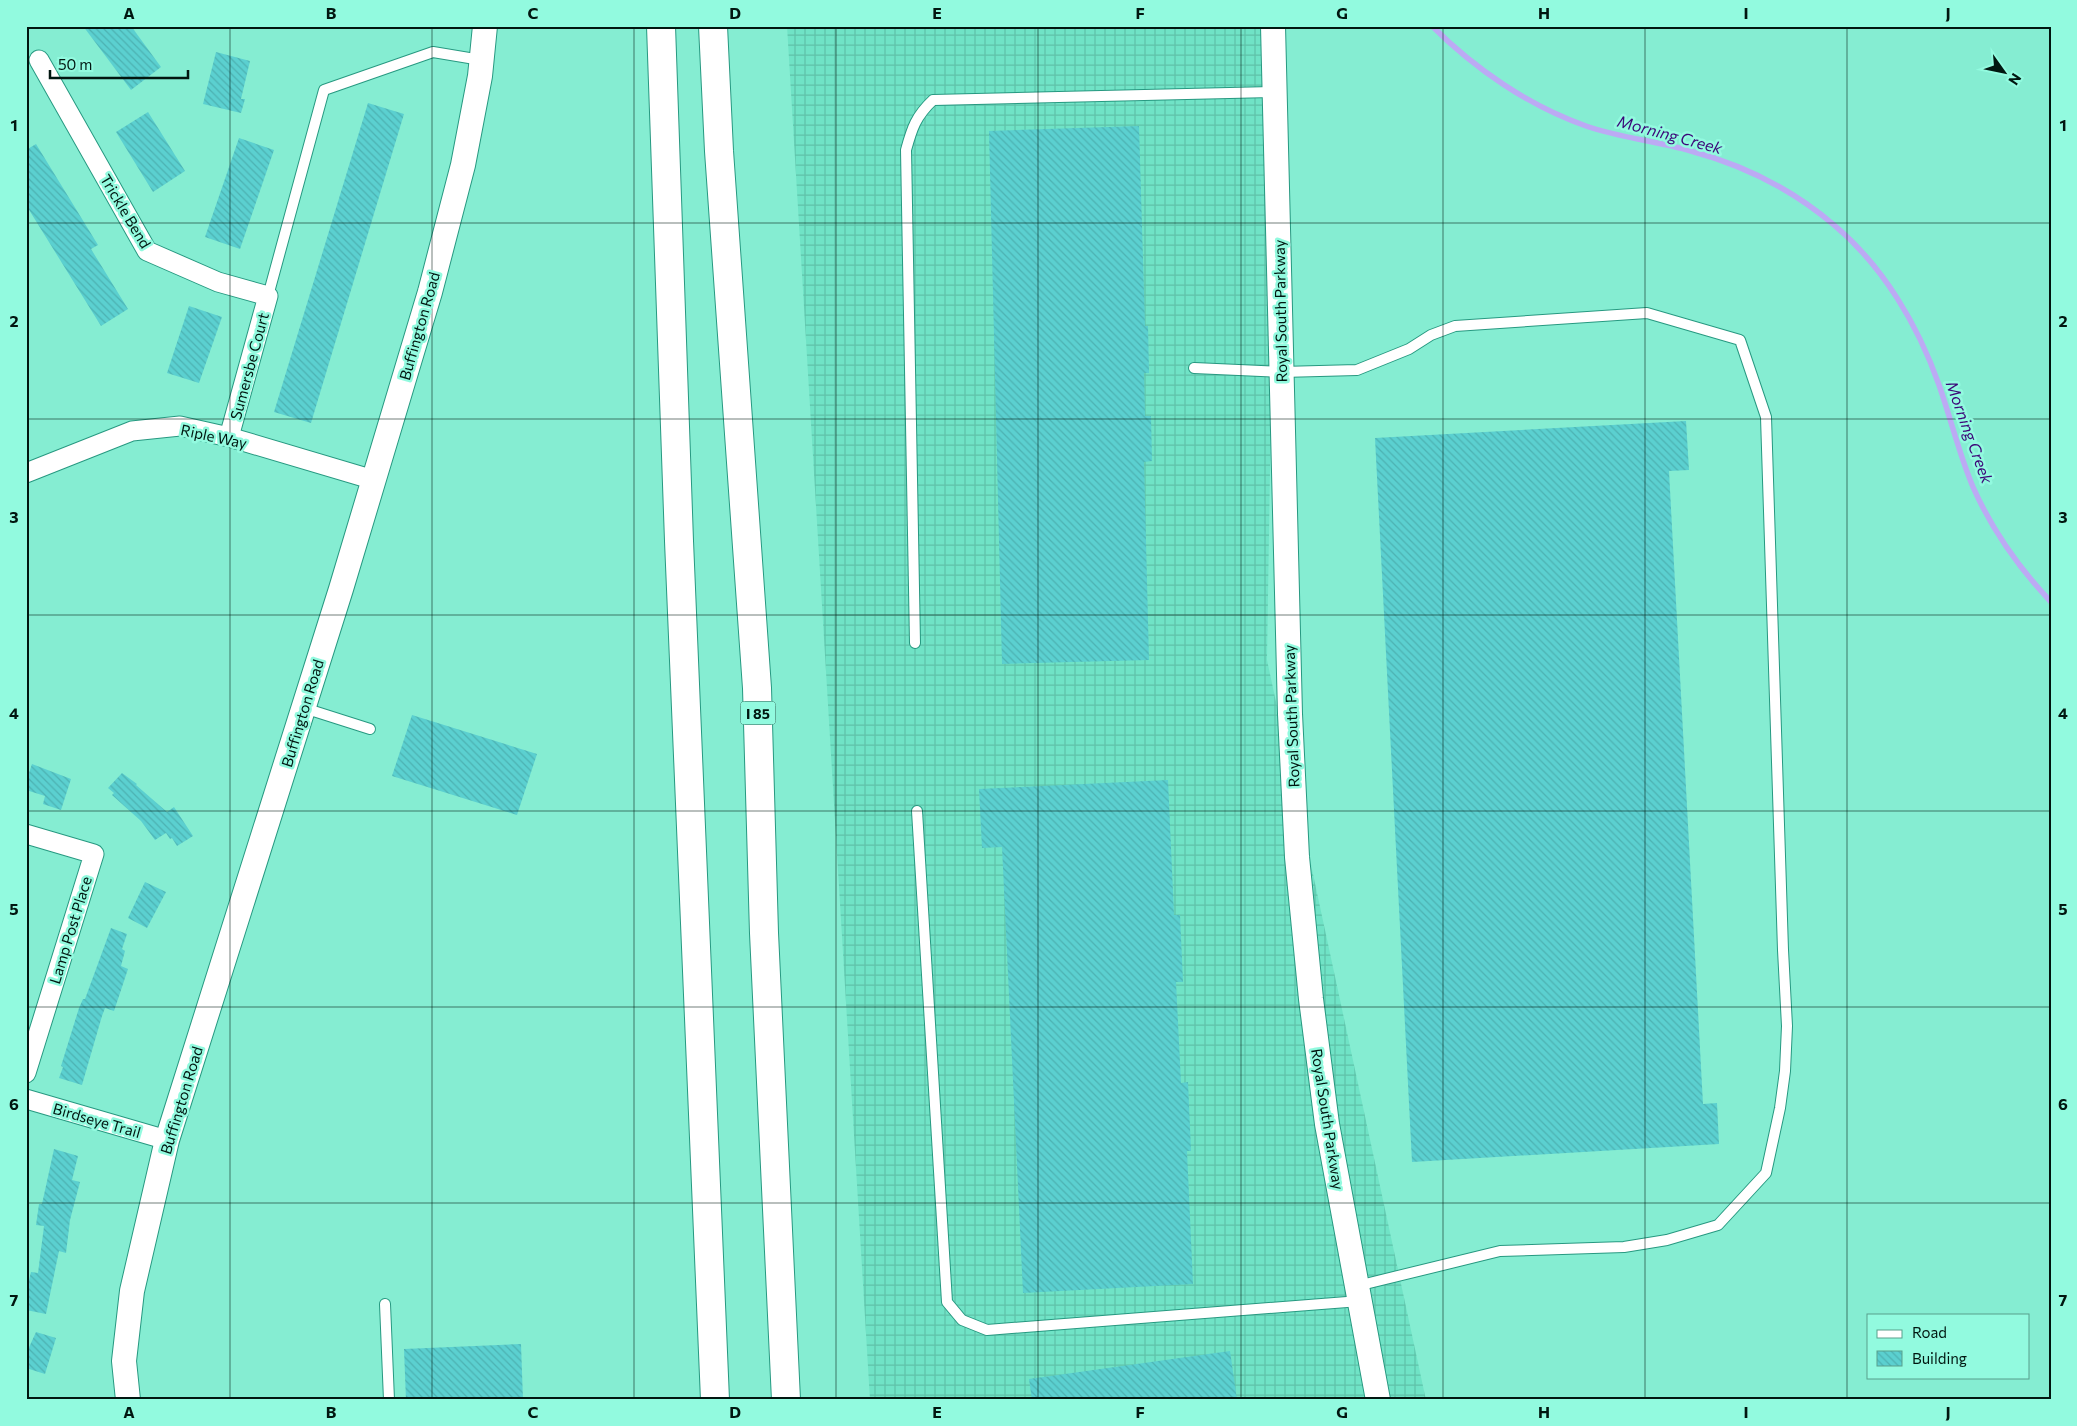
<svg xmlns="http://www.w3.org/2000/svg" width="2077" height="1426" font-family="Commissioner,sans-serif">
  <style>
    .industrial { fill: url(#industrial-grid) }
    .lines { fill: none; stroke-linecap: round; stroke-linejoin: round }
    .stream { stroke: #bcaaf4; stroke-width: 5.5 }
    .building { fill: url(#building-back-hatch) }
    .service-casing { stroke: #279981; stroke-width: 12 }
    .minor-casing { stroke: #279981; stroke-width: 21 }
    .tertiary-casing { stroke: #279981; stroke-width: 26 }
    .motorway-casing { stroke: #279981; stroke-width: 30 }
    .service { stroke: #fff; stroke-width: 10 }
    .minor { stroke: #fff; stroke-width: 19 }
    .tertiary { stroke: #fff; stroke-width: 24 }
    .motorway { stroke: #fff; stroke-width: 28 }
    .grid { fill: none; stroke: #011610; stroke-width: 1; stroke-opacity: 0.55 }
    .labels { text-anchor: middle; dominant-baseline: central; stroke-width: 5; stroke-linejoin: round; paint-order: stroke }
    .shield { fill: #92fadf; stroke: #2c5a4e; stroke-width: 1 }
    .shield-label { font-size: 14px; font-weight: bold; fill: #011610 }
    .street-label { font-size: 15px; fill: #011610; stroke: #92fadf }
    .water-label { font-size: 16px; font-style: italic; fill: #3c0878; stroke: #92fadf }
    .neatline { fill: none; stroke: #011610; stroke-width: 2 }
    .grid-label { font-size: 16px; text-anchor: middle; font-weight: bold; fill: #011610 }
  </style>
  <defs>
    <pattern id="industrial-grid" width="8" height="8" patternUnits="userSpaceOnUse" patternTransform="scale(1.25)"><rect width="8" height="8" fill="#70e3c6"/><path d="M0 4h8M4 0v8" fill="none" stroke="#5fc2a9"/></pattern>
    <pattern id="building-back-hatch" width="6" height="6" patternUnits="userSpaceOnUse" patternTransform="scale(1.25)"><rect width="6" height="6" fill="#5bd0d0"/><path d="M-1 5l2 2M0 0l6 6M5-1l2 2" fill="none" stroke="#4db2b2"/></pattern>
  </defs>
  <rect width="100%" height="100%" fill="#85edd2"/>
  <path class="industrial" d="M787,26h490l-10,634 159,740h-556z"/>
  <g class="lines">
    <path class="stream" d="M1432,26c43,43 97,80 154,100 35,12 70,15 105,25 52,14 102,39 143,74 49,41 84,100 105,160 12,34 20,69 34,102 19,43 46,81 78,115"/>
  </g>
  <g class="building">
    <path d="M83,26h48l30,41 -30,23z"/>
    <path d="M216,52l34,9 -9,38h4l-4,14 -38,-9z"/>
    <path d="M368,103l36,11 -93,309 -37,-11z"/>
    <path d="M148,112l37,59 -32,21 -37,-60z"/>
    <path d="M1139,126l6,200h3l1,47h-5l1,43h6l1,45 -8,1 5,198 -147,4 -13,-533z"/>
    <path d="M239,138l35,12 -34,99 -35,-12z"/>
    <path d="M36,144l62,101 -7,4 37,60 -27,17 -75,-121v-55z"/>
    <path d="M189,306l33,11 -23,66 -32,-10z"/>
    <path d="M1686,421l3,49 -20,1 34,633 14,-1 2,41 -307,18 -37,-724z"/>
    <path d="M412,715l125,39 -20,61 -125,-39z"/>
    <path d="M32,764l39,15 -10,31 -18,-6 2,-8 -19,-6v-8z"/>
    <path d="M122,773l15,11 -1,1 31,27 7,-5 19,29 -16,10 -5,-8 -2,1 -4,-6 -11,7 -14,-19 -29,-26 2,-2 -6,-5z"/>
    <path d="M1168,780l6,135h6l3,67h-7l5,101 7,-1 3,69h-4l6,133 -170,9 -21,-446 -20,1 -3,-59z"/>
    <path d="M145,882l21,10 -19,36 -19,-10z"/>
    <path d="M111,928l16,6 -5,15 3,2 -4,15 7,3 -14,42 -9,-3 -3,8 -20,69 -23,-7 4,-11 -2,-1 18,-58 4,-9h2z"/>
    <path d="M54,1149l24,7 -6,24 8,2 -10,38 -4,33 -7,-2 -13,63 -20,-4v-17l5,-21 7,1 6,-47 -8,-1 3,-21h3z"/>
    <path d="M36,1332l20,6 -11,36 -19,-6v-14z"/>
    <path d="M521,1344l2,56h-117l-2,-51z"/>
    <path d="M1230,1351l7,49h-205l-3,-21z"/>
  </g>
  <g class="lines">
    <defs>
      <g id="service">
        <path d="M268,296l56,-206 109,-38 48,8"/>
        <path d="M1194,368l88,4 75,-2 52,-21 22,-14 24,-9 192,-13 93,27 26,77 17,533 4,76 -2,45 -5,37 -14,65 -48,52 -51,15 -43,7 -124,4 -143,35"/>
        <path d="M915,643l-9,-493c6,-22 10,-34 27,-50l342,-8"/>
        <path d="M304,708l66,21"/>
        <path d="M917,811l30,491 15,18 25,10 373,-29"/>
        <path d="M385,1304l4,96"/>
      </g>
      <g id="minor">
        <path d="M39,60l108,191 71,31 50,14 -39,141"/>
        <path d="M26,473l106,-42 48,-5 49,11 145,43"/>
        <path d="M26,834l68,20 -68,219"/>
        <path d="M26,1099l141,41"/>
      </g>
      <g id="tertiary">
        <path d="M1273,26l17,688 7,143 14,142 16,125 51,276"/>
        <path d="M128,1400l-4,-39 8,-70 35,-151 174,-551 89,-297 33,-127 17,-89 5,-50"/>
      </g>
      <g id="motorway">
        <path d="M661,26l18,515 36,859"/>
        <path d="M713,26l6,125 38,537 7,245 22,467"/>
      </g>
    </defs>
    <use href="#service" class="service-casing"/>
    <use href="#minor" class="minor-casing"/>
    <use href="#tertiary" class="tertiary-casing"/>
    <use href="#motorway" class="motorway-casing"/>
    <use href="#service" class="service"/>
    <use href="#minor" class="minor"/>
    <use href="#tertiary" class="tertiary"/>
    <use href="#motorway" class="motorway"/>
  </g>
  <path class="grid" d="M230,26v1374M432,26v1374M634,26v1374M836,26v1374M1038,26v1374M1241,26v1374M1443,26v1374M1645,26v1374M1847,26v1374M26,223h2025M26,419h2025M26,615h2025M26,811h2025M26,1007h2025M26,1203h2025"/>
  <g class="labels">
    <rect class="shield" x="740.5" y="701.5" width="35" height="23" rx="4"/>
    <g class="shield-label">
      <text x="758" y="713">I 85</text>
    </g>
    <g class="street-label">
      <text transform="translate(126 211) rotate(59)">Trickle Bend</text>
      <text transform="translate(1280 311) rotate(-91)">Royal South Parkway</text>
      <text transform="translate(419 326) rotate(-74)">Buffington Road</text>
      <text transform="translate(249 366) rotate(-75)">Sumersbe Court</text>
      <text transform="translate(214 436) rotate(12)">Riple Way</text>
      <text transform="translate(302 713) rotate(-73)">Buffington Road</text>
      <text transform="translate(1291 716) rotate(-92)">Royal South Parkway</text>
      <text transform="translate(70 930) rotate(-73)">Lamp Post Place</text>
      <text transform="translate(181 1100) rotate(-73)">Buffington Road</text>
      <text transform="translate(1328 1119) rotate(81)">Royal South Parkway</text>
      <text transform="translate(97 1120) rotate(16)">Birdseye Trail</text>
    </g>
    <g class="water-label">
      <text transform="translate(1670 134) rotate(15)">Morning Creek</text>
      <text transform="translate(1970 432) rotate(70)">Morning Creek</text>
    </g>
  </g>
  <rect width="2077" height="1426" fill="none" stroke="#92fadf" stroke-width="55"/>
  <rect x="1867" y="1314" width="162" height="65" fill="#92fadf" stroke="#589f8c"/>
  <rect x="1877" y="1330" width="25" height="8" fill="#ffffff" stroke="#589f8c"/>
  <text x="1912" y="1338" font-size="15" fill="#011610">Road</text>
  <rect x="1877" y="1351" width="25" height="15" fill="url(#building-back-hatch)" stroke="#589f8c"/>
  <text x="1912" y="1364" font-size="15" fill="#011610">Building</text>
  <g transform="translate(2004 72) rotate(123)" stroke="#92fadf" stroke-width="4" paint-order="stroke">
  <path d="M0-4L9 19L0 12L-9 19Z" fill="#011610"/>
  <text y="-8" font-size="14" font-weight="bold" text-anchor="middle" fill="#011610">N</text>
  </g>
  <path d="M50 70v8h138v-8" fill="none" stroke="#011610" stroke-width="2.5"/>
  <text x="58" y="70" font-size="15" fill="#011610" stroke="#92fadf" stroke-width="4" paint-order="stroke">50 m</text>
  <rect x="28" y="28" width="2022" height="1370" class="neatline"/>
  <g class="grid-label">
    <text x="129" y="19">A</text>
    <text x="331" y="19">B</text>
    <text x="533" y="19">C</text>
    <text x="735" y="19">D</text>
    <text x="937" y="19">E</text>
    <text x="1140" y="19">F</text>
    <text x="1342" y="19">G</text>
    <text x="1544" y="19">H</text>
    <text x="1746" y="19">I</text>
    <text x="1948" y="19">J</text>
    <text x="14" y="131">1</text>
    <text x="2063" y="131">1</text>
    <text x="14" y="327">2</text>
    <text x="2063" y="327">2</text>
    <text x="14" y="523">3</text>
    <text x="2063" y="523">3</text>
    <text x="14" y="719">4</text>
    <text x="2063" y="719">4</text>
    <text x="14" y="915">5</text>
    <text x="2063" y="915">5</text>
    <text x="14" y="1110">6</text>
    <text x="2063" y="1110">6</text>
    <text x="14" y="1306">7</text>
    <text x="2063" y="1306">7</text>
    <text x="129" y="1418">A</text>
    <text x="331" y="1418">B</text>
    <text x="533" y="1418">C</text>
    <text x="735" y="1418">D</text>
    <text x="937" y="1418">E</text>
    <text x="1140" y="1418">F</text>
    <text x="1342" y="1418">G</text>
    <text x="1544" y="1418">H</text>
    <text x="1746" y="1418">I</text>
    <text x="1948" y="1418">J</text>
  </g>
</svg>
